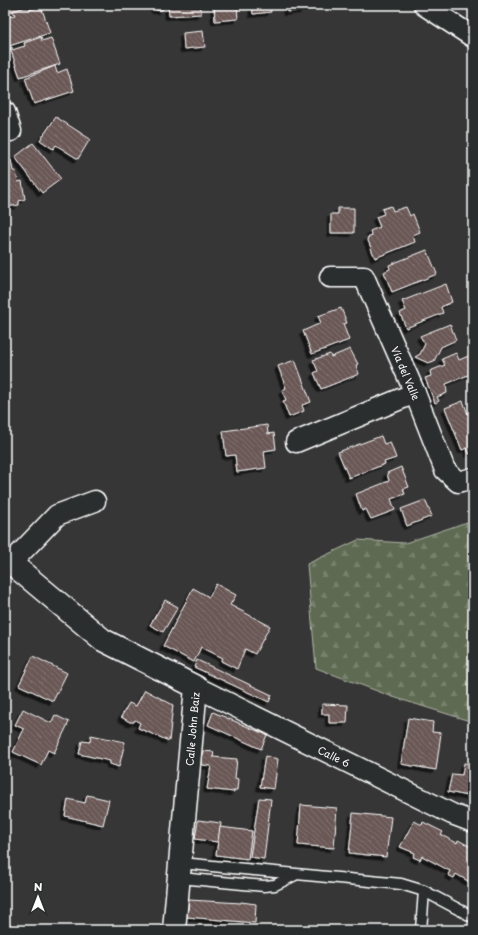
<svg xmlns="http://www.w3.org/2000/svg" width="478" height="935" font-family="'Playpen Sans',sans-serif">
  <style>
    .forest { fill: url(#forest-firs); stroke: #afb5a8 }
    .building { fill: url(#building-back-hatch); stroke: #fff; filter: url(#shadow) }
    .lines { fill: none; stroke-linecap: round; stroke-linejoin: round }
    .lane-casing { stroke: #fff; stroke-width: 13 }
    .street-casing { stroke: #fff; stroke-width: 23 }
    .secondary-casing { stroke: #fff; stroke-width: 25 }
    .lane { stroke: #2a2d2e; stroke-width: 10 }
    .street { stroke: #2a2d2e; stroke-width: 20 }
    .secondary { stroke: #2a2d2e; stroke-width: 22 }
    .labels { text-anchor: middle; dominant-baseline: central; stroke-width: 3.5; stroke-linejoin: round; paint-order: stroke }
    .street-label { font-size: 10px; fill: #fff; stroke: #2a2d2e }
  </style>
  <defs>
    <pattern id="forest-firs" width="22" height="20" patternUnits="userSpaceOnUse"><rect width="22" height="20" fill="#5f6b52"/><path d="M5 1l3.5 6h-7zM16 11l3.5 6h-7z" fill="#77816c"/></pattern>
    <pattern id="building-back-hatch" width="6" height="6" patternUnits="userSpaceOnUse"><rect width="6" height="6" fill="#6b5957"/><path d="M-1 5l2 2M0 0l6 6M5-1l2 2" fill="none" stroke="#817270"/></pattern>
    <filter id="shadow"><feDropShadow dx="-3.5" dy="3.5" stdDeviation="0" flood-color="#0009"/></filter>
  </defs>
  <rect width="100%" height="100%" fill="#373636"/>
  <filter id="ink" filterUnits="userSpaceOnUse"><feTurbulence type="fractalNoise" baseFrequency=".025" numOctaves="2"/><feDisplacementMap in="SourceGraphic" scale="8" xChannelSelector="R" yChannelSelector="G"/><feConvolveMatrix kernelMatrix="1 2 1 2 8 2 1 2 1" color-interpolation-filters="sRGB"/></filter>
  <g filter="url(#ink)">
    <path class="forest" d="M473,520v202l-80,-25 -77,-29 -9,-104 51,-24 47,3z"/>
    <g class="building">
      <path d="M5,5h26l-26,9z"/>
      <path d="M152,5h12l-2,5h-6z"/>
      <path d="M168,5h32l1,9 -32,2z"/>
      <path d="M214,5h23l1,14 -23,2z"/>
      <path d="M252,5h18l1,7 -18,2z"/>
      <path d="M286,5h18v5l-17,2z"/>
      <path d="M29,6l1,4 11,-4 9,27 -41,13 -4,-12v-16l10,-3 -2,-4z"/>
      <path d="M203,31l2,16 -21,2 -1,-16z"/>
      <path d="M41,37l1,4 9,-3 9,26 -40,13 -10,-29 2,-1v3l13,-4 -1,-3z"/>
      <path d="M55,66l2,7 10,-4 7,22 -40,13 -9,-26z"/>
      <path d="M56,117l34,22 -12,20 -22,-14 -3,4 -13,-9z"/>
      <path d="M33,143l28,36 -19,14 -27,-36z"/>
      <path d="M11,160l2,11h3l2,11 4,-1 3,18 -6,2v4l-14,2v-46z"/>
      <path d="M391,206l2,5 13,-4 4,9 3,-2 7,18 -7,3 2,7 -40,16 -8,-20 5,-2 -2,-5 10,-4 -4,-10 8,-3 -2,-5z"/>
      <path d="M338,208h16v25h-23v-19h7z"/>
      <path d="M427,250l10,24 -45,18 -8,-20 6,-3 -1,-4z"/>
      <path d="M446,284l6,18 -11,5 2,6 -37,15 -6,-15 6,-3 -4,-9z"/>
      <path d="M341,308l6,15 -4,1 6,16 -37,14 -9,-23 18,-8 -3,-7z"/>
      <path d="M450,324l6,16 -15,7 -7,14 -6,2 -13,-6 5,-3 5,-10 -5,-8z"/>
      <path d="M350,349l8,15 -2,1 3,9 -38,15 -7,-16 4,-2 -5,-11 17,-6 1,3z"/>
      <path d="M456,353l3,7 12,-5 2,18 -27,11 1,9 -10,4 2,4 -4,2 -10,-25 6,-2 -1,-5 15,-6 -3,-6z"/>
      <path d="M295,360l16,42 -9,3 2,6 -15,6 -6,-16 3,-1 -4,-10 4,-2 -8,-22z"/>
      <path d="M463,401l5,13 3,-2 2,4v5l-2,1 2,5v25l-4,2 -2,-6 -5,2 -17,-42z"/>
      <path d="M267,425l1,9 6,-1 2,16 -12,2 2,17 -29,4 -2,-17 -9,1 -3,-25z"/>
      <path d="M381,436l3,8 6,-2 6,16 -12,4 1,2 -36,14 -11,-26z"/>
      <path d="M401,467l8,20 -6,2 2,5 -14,5 4,11 -24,9 -5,-10 -4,2 -6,-17 33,-13 -2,-8z"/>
      <path d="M425,500l7,16 -25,10 -6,-17z"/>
      <path d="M216,584l20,11 -6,10 40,21 -15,28 -10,-5 -8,20 -16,-8 2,-3 -22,-11 -7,15 -31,-16 30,-58 16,9z"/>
      <path d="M165,600l13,7 -15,25 -13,-7z"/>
      <path d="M33,656l34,17 -14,28 -34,-16z"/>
      <path d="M197,660l75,35 -3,7 -75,-35z"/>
      <path d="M145,690l28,15 -4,36 -31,-13 2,-5 -5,-3 -1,2h-4l-9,-5 8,-14 7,3z"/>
      <path d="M322,704l26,1 -1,18h-18v-9h-7z"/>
      <path d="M23,709l28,14 4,-8 14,7 -15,31 -6,-3 -7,15 -28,-13 11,-23 -9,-4z"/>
      <path d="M213,712l54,23 -6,14 -53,-24z"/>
      <path d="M408,718l25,4 -1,10 9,1 -5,37 -35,-6z"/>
      <path d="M91,735l34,7 -6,25 -9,-3v-3l-31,-7 3,-13 8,1z"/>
      <path d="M203,751l11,1 -1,5 24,2 -2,19 3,1 -1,11h-3v2l-27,-3 4,-23 -9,-1z"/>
      <path d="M265,756l13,3 -4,30 -14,-2z"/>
      <path d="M464,763l9,1v33l-25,-5 4,-18 10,1z"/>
      <path d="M87,795l22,5 -6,25 -38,-9 3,-17 17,4z"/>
      <path d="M259,798l12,1 -7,60 -14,-2z"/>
      <path d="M301,805l36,3 -3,40 -36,-3z"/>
      <path d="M353,813l38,4 -5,40 -37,-4z"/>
      <path d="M198,820l23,3 -3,19 -23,-3z"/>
      <path d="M414,821l8,4 1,-3 20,10 -2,3 16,8 1,-3 15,8v36l-17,-10 -2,4 -6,-3 2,-4 -28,-15 -2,4 -7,-3 2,-4 -15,-6z"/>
      <path d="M220,827l32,4 -4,28 -32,-4z"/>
      <path d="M189,900l52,3v-1l15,2 -1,19 -68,-6z"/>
    </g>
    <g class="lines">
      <defs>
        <g id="lane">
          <path d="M181,863l220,21 23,7 49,26"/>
          <path d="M180,878l84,8 11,-1 20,-10"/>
          <path d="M421,930l3,-39"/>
        </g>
        <g id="street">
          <path d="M424,5l49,32"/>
          <path d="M5,112l6,19 -6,1"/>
          <path d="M330,277h34l51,116 30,77 13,12 15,-4"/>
          <path d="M296,442l119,-49"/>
          <path d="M11,563l46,-48 38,-14"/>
          <path d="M196,687l256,127 21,8"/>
        </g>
        <path id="secondary" d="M5,558l98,82 93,47 -22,243"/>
      </defs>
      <use href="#lane" class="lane-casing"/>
      <use href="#street" class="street-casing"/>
      <use href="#secondary" class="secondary-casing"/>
      <use href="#lane" class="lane"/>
      <use href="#street" class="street"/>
      <use href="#secondary" class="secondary"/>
    </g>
  </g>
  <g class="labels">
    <g class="street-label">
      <text transform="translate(406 373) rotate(67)">Vía del Valle</text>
      <text transform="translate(192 729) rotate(-85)">Calle John Baiz</text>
      <text transform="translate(334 756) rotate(26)">Calle 6</text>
    </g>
  </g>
  <rect width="478" height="935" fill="none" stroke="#2a2d2e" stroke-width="20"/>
  <rect x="10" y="10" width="458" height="915" fill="none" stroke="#fff" stroke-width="1.5" filter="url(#ink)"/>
  <g transform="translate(38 897)" stroke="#2a2d2e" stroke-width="3" paint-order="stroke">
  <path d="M0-3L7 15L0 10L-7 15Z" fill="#ffffff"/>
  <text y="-6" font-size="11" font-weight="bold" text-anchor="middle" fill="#ffffff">N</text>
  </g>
</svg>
